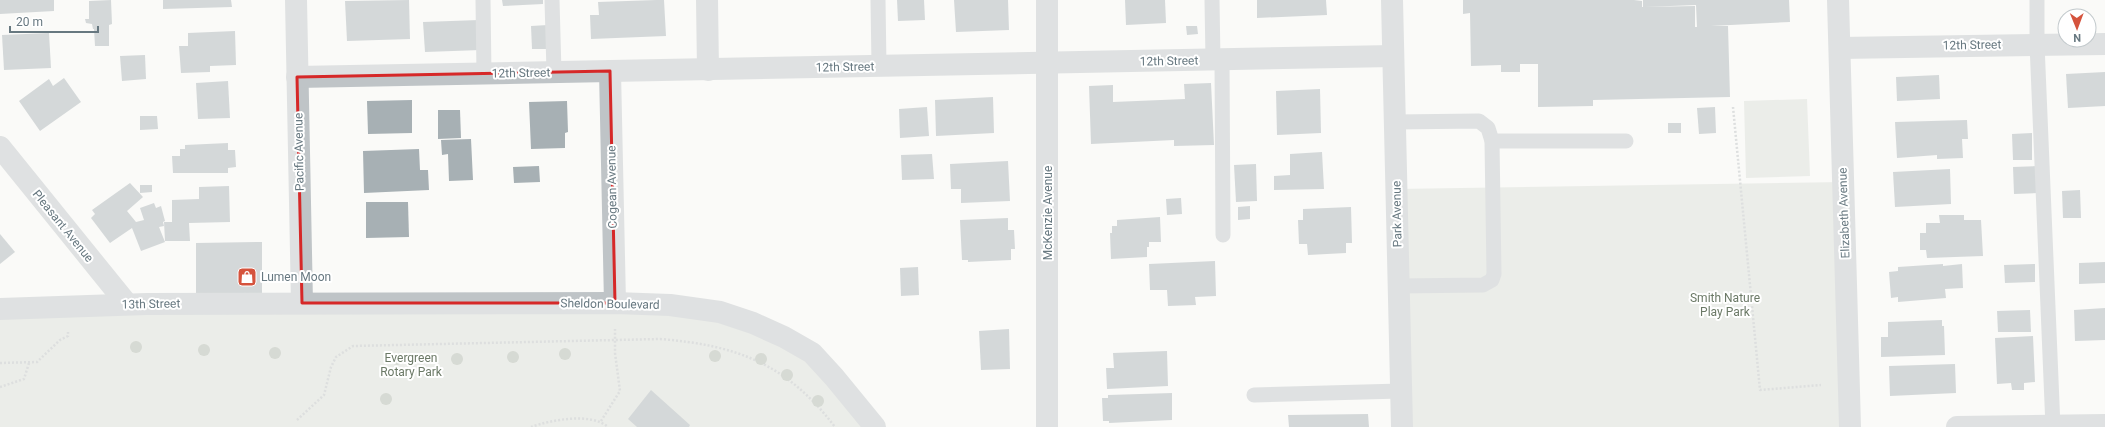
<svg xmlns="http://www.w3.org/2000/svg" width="2105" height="427" font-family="Roboto,sans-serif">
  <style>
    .green { fill: #daded7 }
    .building { fill: #a7b0b4; fill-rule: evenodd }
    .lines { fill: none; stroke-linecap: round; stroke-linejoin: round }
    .path { stroke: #babec0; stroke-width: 2.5; stroke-dasharray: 2 2; stroke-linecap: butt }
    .lane { stroke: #bfc4c7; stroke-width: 15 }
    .street { stroke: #bfc4c7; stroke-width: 22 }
    .tree { fill: #abb3a8 }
    .marked { fill: none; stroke: #d62828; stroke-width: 3; stroke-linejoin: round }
    .labels { text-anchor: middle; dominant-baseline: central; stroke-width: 4; stroke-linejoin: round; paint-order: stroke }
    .street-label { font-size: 12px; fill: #677880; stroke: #fff }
    .poi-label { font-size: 12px; fill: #677880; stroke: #fff; text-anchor: start }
    .park-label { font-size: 12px; fill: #6b7966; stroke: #fff }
  </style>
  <rect width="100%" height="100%" fill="#fafaf8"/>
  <g class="green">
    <path d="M1807,99l3,77 -64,2 -2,-77z"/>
    <path d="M1844,182l6,245h-448l-6,-238z"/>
    <path d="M670,305l114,32 91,90h-875v-118z"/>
  </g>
  <g class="building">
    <path d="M0,0h54v11l-54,3z"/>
    <path d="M111,0l1,24 -3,1v21h-14l-1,-17h-1l-1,-5 -6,-1 -1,-4h4v-18z"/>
    <path d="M163,0h68l1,7 -69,2z"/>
    <path d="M409,0l1,39 -63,2 -2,-40z"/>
    <path d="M502,0h41v4l-40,2z"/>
    <path d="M656,0h8l2,36 -75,3 -1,-24h9l-1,-13z"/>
    <path d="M897,0h27l1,20 -27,1z"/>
    <path d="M954,0h54l1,30 -53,2z"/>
    <path d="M1125,0h40l1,23 -40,2z"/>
    <path d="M1257,0h69l1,15 -70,3z"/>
    <path d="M1463,0h171l8,1v6h1v-7h146l1,22 -79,4h17l2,71 -137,3v6l-55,1v-43h-18v8h-19v-7l-30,1 -1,-53 -7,1zM1696,5l1,22h-2v-21l-50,1z"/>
    <path d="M479,20l2,30 -56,2 -2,-30z"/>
    <path d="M548,25v24h-16l-1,-23z"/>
    <path d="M1186,26h11l1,8 -11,1z"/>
    <path d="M235,31l1,34 -26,1v6l-29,1 -2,-27h9v-13z"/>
    <path d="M49,33l2,35 -47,2 -2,-35z"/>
    <path d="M145,55l1,24 -24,2 -2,-25z"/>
    <path d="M2105,72v34l-37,2 -2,-34z"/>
    <path d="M1939,75l1,24 -43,2 -1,-24z"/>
    <path d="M64,78l17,24 -41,29 -21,-30 30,-22 4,7z"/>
    <path d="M228,81l2,37 -32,1 -2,-36z"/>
    <path d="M1211,83l3,62 -40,1v-6l-83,4 -2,-58 24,-1v17l72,-3 -1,-15z"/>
    <path d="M1320,89l1,44 -44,2 -1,-44z"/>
    <path d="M993,97l1,36 -58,3 -1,-36z"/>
    <path d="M412,100v33l-44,1 -1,-33z"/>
    <path d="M567,101l1,31 -3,1v15l-34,1 -2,-47z"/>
    <path d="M927,107l2,29 -29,2 -1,-29z"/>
    <path d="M1715,107l1,26 -17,1 -2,-26z"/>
    <path d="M438,110h22l1,28 -23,1z"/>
    <path d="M140,116h17l1,13 -18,1z"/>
    <path d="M1967,120l1,19h-6l1,19 -26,1v-4l-40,3 -2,-36z"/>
    <rect x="1668" y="123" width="13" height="10"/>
    <path d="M2032,133v27h-19l-1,-26z"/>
    <path d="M471,139l2,41 -24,1 -1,-27 -6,1 -1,-15z"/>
    <path d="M228,143v7h7l1,17 -8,1v5h-55l-1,-17h8v-7h5v-4z"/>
    <path d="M419,149l1,21h8l1,20 -65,3 -1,-42z"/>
    <path d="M1322,152l2,37 -50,1v-14l16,-1v-21z"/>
    <path d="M932,154l2,25 -32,1 -1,-25z"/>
    <path d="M1008,161l2,40 -49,2v-14h-10l-1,-25z"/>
    <path d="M1256,164l1,37 -21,1 -2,-37z"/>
    <path d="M539,166l1,16 -26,1 -1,-16z"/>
    <path d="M2038,166l1,27 -25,1 -1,-27z"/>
    <path d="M1950,169l1,35 -56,3 -2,-35z"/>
    <path d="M130,183l13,14 -16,14 9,11 8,-2 -4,-12 14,-5 2,5 5,-2 4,15 -2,1 1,4 -5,1 6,15 -24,9 -9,-23 -22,15 -19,-25 4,-4 -3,-4z"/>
    <path d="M140,185h12v7l-12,1z"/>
    <path d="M229,186l1,36 -41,1 1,18h-25l-1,-19h8v-22l27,-1v-12z"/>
    <path d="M2080,190l1,28h-18l-1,-27z"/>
    <path d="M1181,198l1,16 -15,1 -1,-16z"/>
    <path d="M366,202h42l1,35 -43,1z"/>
    <path d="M1250,206v13l-12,1v-13z"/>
    <path d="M1351,207l1,36h-6v10l-38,2 -1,-11h-8l-1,-24h5v-11z"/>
    <path d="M1939,215h25v5h17l2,36 -56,2 -1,-8h-6v-17h6v-10h14z"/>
    <path d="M1160,217l1,25h-12v5h-2v10l-36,2 -1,-26h2v-7h5v-6z"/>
    <path d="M1008,218v12h6l1,19h-4v11l-43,2v-2h-6l-2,-40z"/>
    <path d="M0,234l15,18 -15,12z"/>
    <path d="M262,242v51h-66v-50z"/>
    <path d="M1215,261l1,35 -21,1 1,8 -28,1 -1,-16h-17l-1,-26z"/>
    <path d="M2105,262v21l-26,1v-21z"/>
    <path d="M1943,264v2l19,-2 1,24 -18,1 1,9 -48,4v-5l-7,1 -2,-26 9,-1v-4z"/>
    <path d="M2035,264v18l-30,1 -1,-18z"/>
    <path d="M918,267l1,28 -18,1 -1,-28z"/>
    <path d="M2105,308v32l-30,1 -1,-31z"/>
    <path d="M2030,310l1,22h-33l-1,-21z"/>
    <path d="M1942,320v6h2l1,29 -64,2v-20h7v-15z"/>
    <path d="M1009,329l1,40 -29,1 -2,-39z"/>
    <path d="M2033,336l2,46 -11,1v7h-12l-1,-7 -14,1 -2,-46z"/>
    <path d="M1167,351l1,35 -61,3 -1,-21h8l-1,-15z"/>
    <path d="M1955,364l1,29 -66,3 -1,-30z"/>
    <path d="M651,390l39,35 -1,2h-52l-9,-8z"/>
    <path d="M1172,393v27l-63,3v-2h-6l-1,-23h6v-3z"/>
    <path d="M1368,414l1,13h-80l-1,-12z"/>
  </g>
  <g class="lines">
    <g class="path">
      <path d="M1733,107l27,283 61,-5"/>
      <path d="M0,363l37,-1 23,-22 8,-4v-4"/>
      <path d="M0,387l24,-8 5,-16"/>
      <path d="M297,420l27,-25 7,-28 5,-10 17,-11 307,-7c77,6 127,25 175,88"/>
      <path d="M601,421l19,-30 -5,-38v-24"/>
      <path d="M531,427c20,-7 60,-15 77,0"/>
    </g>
    <g class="lane">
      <path d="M483,0l1,74"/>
      <path d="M552,0l2,72"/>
      <path d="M878,0l1,66"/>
      <path d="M1212,0l1,60"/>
      <path d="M2037,0v44l16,383"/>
      <path d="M1222,60l1,175"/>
      <path d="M1395,122l84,-1 9,7 4,13 2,133 -2,6 -9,5 -84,1"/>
      <path d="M1492,141h134"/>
      <path d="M1254,395l147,-4"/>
    </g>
    <g class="street">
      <path d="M296,0l6,303"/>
      <path d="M707,0l1,70"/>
      <path d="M1392,0l10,427"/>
      <path d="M1838,0l12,427"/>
      <path d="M1840,48l265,-4"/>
      <path d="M610,71l5,232"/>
      <path d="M297,77l1096,-21"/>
      <path d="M0,147l127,157"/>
      <path d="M0,309l147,-5 468,-1 55,2 50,7 33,11 31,14 28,16 22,24 41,50"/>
      <path d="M1047,427v-427"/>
      <path d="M1957,427l148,-2"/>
    </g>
  </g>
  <g class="tree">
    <circle cx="136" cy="347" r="6"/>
    <circle cx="204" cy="350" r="6"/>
    <circle cx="275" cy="353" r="6"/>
    <circle cx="565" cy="354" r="6"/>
    <circle cx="715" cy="356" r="6"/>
    <circle cx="513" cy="357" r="6"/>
    <circle cx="397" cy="359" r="6"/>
    <circle cx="457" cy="359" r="6"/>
    <circle cx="761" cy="359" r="6"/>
    <circle cx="787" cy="375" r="6"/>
    <circle cx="386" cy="399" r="6"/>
    <circle cx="818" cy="401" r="6"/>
  </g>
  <path d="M0 0H2105V427H0ZM610,71l5,232h-313l-5,-226z" fill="#fafaf8" fill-opacity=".55" fill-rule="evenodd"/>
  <path class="marked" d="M610,71l5,232h-313l-5,-226z"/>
  <defs>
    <symbol id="shop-square" viewBox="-11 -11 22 22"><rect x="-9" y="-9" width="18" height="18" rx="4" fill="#d5533d" stroke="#fff"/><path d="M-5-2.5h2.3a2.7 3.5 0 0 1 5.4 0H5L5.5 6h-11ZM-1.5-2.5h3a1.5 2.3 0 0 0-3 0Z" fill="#fff"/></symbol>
  </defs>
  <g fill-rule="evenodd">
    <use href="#shop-square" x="236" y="266" width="22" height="22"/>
  </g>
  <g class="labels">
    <g class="street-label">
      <text transform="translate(1972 45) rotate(-1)">12th Street</text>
      <text transform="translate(1169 61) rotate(-1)">12th Street</text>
      <text transform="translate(845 67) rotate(-1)">12th Street</text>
      <text transform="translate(521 73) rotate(-1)">12th Street</text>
      <text transform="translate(299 152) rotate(-91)">Pacific Avenue</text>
      <text transform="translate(612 187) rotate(-91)">Cogean Avenue</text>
      <text transform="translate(1048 213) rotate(-90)">McKenzie Avenue</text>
      <text transform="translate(1844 213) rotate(-92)">Elizabeth Avenue</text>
      <text transform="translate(1397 214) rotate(-91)">Park Avenue</text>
      <text transform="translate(63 226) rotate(51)">Pleasant Avenue</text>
      <text transform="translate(151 304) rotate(-1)">13th Street</text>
      <text transform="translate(610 304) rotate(1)">Sheldon Boulevard</text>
    </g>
    <g class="poi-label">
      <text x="261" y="277">Lumen Moon</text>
    </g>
    <g class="park-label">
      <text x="1725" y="298">Smith Nature<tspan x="1725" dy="14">Play Park</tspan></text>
      <text x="411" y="358">Evergreen<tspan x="411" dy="14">Rotary Park</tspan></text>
    </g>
  </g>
  <g transform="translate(2077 28) rotate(179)"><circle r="19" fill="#ffffff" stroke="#c2c9cc"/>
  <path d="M0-3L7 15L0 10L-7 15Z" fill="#d5533d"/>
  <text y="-6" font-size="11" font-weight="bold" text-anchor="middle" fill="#677880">N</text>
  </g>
  <path d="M10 26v6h88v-6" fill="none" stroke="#677880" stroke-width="2"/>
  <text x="16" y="26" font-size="12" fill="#677880" stroke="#ffffff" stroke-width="3" paint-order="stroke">20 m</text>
</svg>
